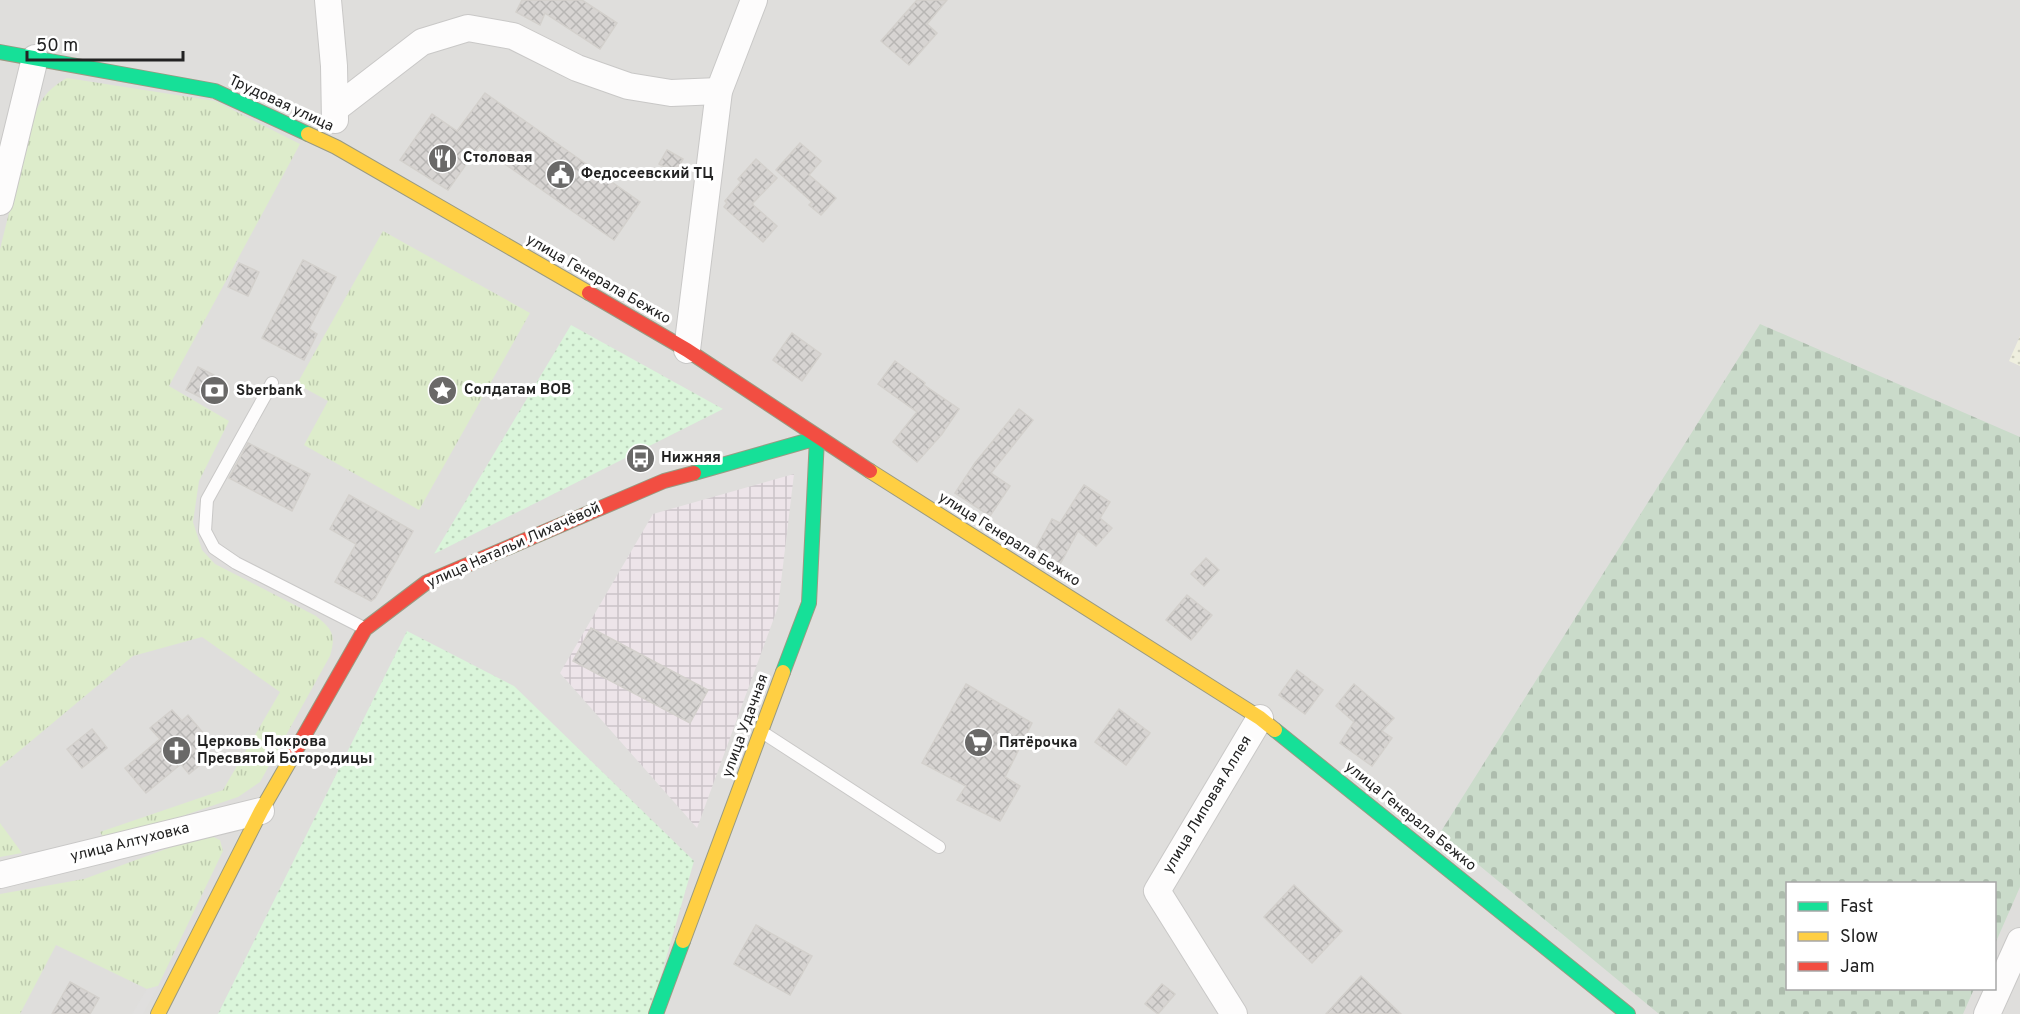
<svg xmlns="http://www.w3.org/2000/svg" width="2020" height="1014" font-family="Overpass,sans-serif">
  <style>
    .residential { fill: #dfdedc; fill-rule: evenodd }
    .industrial { fill: url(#industrial-grid) }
    .farmland { fill: url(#farmland-dots) }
    .grass { fill: url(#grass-tufts) }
    .cemetery { fill: url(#cemetery-stones) }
    .park { fill: url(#park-dots) }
    .parking { fill: #e0dfde }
    .building { fill: url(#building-cross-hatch); stroke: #d3d0cc; stroke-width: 1.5 }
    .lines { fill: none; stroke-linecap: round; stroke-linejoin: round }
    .lane-casing { stroke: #c9c8c7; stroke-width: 14 }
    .street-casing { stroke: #c9c8c7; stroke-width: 28 }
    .fast-casing { stroke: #999a82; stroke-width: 16 }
    .slow-casing { stroke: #999a82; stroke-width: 16 }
    .jam-casing { stroke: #999a82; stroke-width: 16 }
    .lane { stroke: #fdfcfc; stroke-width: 12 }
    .street { stroke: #fdfcfc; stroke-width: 26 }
    .fast { stroke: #16e098; stroke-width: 14 }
    .slow { stroke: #ffcf43; stroke-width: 14 }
    .jam { stroke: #f24e42; stroke-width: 14 }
    .labels { text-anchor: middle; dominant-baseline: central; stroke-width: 6; stroke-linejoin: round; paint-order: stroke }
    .street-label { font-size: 15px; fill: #222; stroke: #fff }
    .poi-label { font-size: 15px; font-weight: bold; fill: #222; stroke: #fff; text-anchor: start }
  </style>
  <defs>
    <pattern id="industrial-grid" width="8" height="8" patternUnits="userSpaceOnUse" patternTransform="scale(1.5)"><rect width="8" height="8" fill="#ede4e9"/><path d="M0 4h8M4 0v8" fill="none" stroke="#cbc3c8"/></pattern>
    <pattern id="farmland-dots" width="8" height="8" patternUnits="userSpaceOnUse" patternTransform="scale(1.5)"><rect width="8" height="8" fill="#efefdf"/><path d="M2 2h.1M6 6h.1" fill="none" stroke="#cdcdbf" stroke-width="1.8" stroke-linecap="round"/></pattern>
    <pattern id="grass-tufts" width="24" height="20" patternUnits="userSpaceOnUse" patternTransform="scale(1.5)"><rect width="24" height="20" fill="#ddeccb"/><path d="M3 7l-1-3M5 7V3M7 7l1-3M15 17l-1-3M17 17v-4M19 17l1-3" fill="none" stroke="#bdcaae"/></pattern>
    <pattern id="cemetery-stones" width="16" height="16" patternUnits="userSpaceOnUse" patternTransform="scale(1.5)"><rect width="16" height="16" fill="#cadbca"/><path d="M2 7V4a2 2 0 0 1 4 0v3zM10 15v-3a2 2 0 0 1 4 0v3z" fill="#adbcad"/></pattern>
    <pattern id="park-dots" width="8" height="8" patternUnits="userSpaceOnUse" patternTransform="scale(1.5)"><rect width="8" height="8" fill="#daf5da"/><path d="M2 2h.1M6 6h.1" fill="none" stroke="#bbd2bb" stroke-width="1.8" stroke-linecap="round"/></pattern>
    <pattern id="building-cross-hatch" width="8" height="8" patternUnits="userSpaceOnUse" patternTransform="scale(1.5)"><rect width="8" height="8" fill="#d7d4d2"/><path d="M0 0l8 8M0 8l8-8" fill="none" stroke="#b8b6b4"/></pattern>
  </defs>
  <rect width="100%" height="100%" fill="#f0eeeb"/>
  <path class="residential" d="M0,0h2020v1014h-2020zM1788,884h206v104h-206z"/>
  <path class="industrial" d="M794,474l-16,133 -81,221 -137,-155 93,-159z"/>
  <path class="farmland" d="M2020,336v30l-11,-5z"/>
  <g class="grass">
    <path d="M67,78l148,23 85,43 -131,242 60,35 -30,60 -6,41 9,28 13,14 101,52c17,14 20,19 14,40l-70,126 -22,15 -132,45 -6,-10 123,-42 57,-98 -78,-55 -69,19 -133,111v-518l33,-132c9,-20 15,-28 34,-39z"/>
    <path d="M383,231l147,82 -111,197 -115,-65 24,-44 -31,-17z"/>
    <path d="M0,823l22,30 -22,4z"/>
    <path d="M207,834l13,6 3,11 -65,135 -11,3 -91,-44 -36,69h-20v-120l84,-15z"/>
  </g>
  <path class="cemetery" d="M1760,324l260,113v450l-25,57 -1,-60h-206v104l186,1 -11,25h-304l-219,-181z"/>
  <g class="park">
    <path d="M571,325l152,84 -289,145z"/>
    <path d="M407,631l107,55 180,175 -44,153h-432z"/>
  </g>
  <path class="parking" d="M158,986l-15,28h-11l15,-25z"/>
  <g class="building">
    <path d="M522,0h60l35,23 -17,26 -55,-36 -5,12 -24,-13z"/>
    <path d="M917,0h30l-20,24 10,9 -28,32 -28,-24z"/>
    <path d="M485,93l155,109 -26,38 -135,-94 -31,44 -48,-30 32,-46 25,17z"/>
    <path d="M800,143l21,18 -12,14 27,23 -15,17 -12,-10 3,-3 -36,-32z"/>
    <path d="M667,150l16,9 -8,14 -16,-9z"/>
    <path d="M756,159l21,19 -25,26 25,22 -14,16 -39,-35 3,-4 -2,-2 16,-19 -3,-3z"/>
    <path d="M303,260l33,17 -27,52 8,5 -13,26 -42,-22z"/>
    <path d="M239,263l20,9 -11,24 -20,-9z"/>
    <path d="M792,333l29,21 -19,27 -29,-21z"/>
    <path d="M895,361l30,22 -1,2 35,24 -17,25 -25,28 -24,-20 24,-30 -39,-28z"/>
    <path d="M198,367l16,8 -10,24 -18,-9z"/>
    <path d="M1019,409l14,11 -42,53 19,13 -20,30 -35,-23 20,-30z"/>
    <path d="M248,443l62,31 -18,37 -63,-33z"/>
    <path d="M1084,485l26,17 -10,16 12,10 -16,18 -18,-15 -19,35 -25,-14 18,-33 8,4z"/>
    <path d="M349,495l64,36 -38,67 -4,3 -36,-19 21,-38 -26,-15z"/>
    <path d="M1206,558l13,12 -15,16 -13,-12z"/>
    <path d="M1187,595l25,20 -21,25 -25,-20z"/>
    <path d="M591,628l117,62 -18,33 -117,-62z"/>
    <path d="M1297,670l26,20 -18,24 -26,-19z"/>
    <path d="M966,684l66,39 -27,54 15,9 -20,35 -43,-21 9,-14 -44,-23z"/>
    <path d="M1354,684l40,34 -12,13 10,7 -20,28 -32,-23 14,-21 -18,-16z"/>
    <path d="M1119,709l31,24 -24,32 -31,-23z"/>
    <path d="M172,710l10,11 6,-6 21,25 -7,6 9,10 -22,18 -8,-10 -35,29 -21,-25 35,-29 -10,-11z"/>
    <path d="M92,729l15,19 -25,20 -15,-19z"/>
    <path d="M1294,885l48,46 -30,32 -48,-46z"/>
    <path d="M756,925l56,31 -22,39 -56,-31z"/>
    <path d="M1361,976l40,38h-75z"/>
    <path d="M70,982l29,16 -9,16h-38z"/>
    <path d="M1162,984l13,10 -17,20 -13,-10z"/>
  </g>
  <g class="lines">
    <defs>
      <g id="lane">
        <path d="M272,383l-65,117 -2,31 9,17 22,15 128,65"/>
        <path d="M762,732l177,115"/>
      </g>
      <g id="street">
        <path d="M328,0l6,66 1,54"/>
        <path d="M335,109l87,-67 46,-14 45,8 64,32 51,18 43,7 48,-2"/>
        <path d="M0,202l35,-144"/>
        <path d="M687,350l32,-259 35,-91"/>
        <path d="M0,875l261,-64"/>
        <path d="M1234,1014l-77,-123 103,-173"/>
        <path d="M1987,1014l33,-73"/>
      </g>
      <g id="fast">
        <path d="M0,52l215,39 93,43"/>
        <path d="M694,473l123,-35 -8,165 -26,69"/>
        <path d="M1275,730l353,284"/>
        <path d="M656,1014l27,-73"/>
      </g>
      <g id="slow">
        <path d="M308,134l28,13 253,146"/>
        <path d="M870,471l390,247 15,12"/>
        <path d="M683,941l100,-269"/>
        <path d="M158,1014l103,-203 35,-61"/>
      </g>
      <g id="jam">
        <path d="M589,293l98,57 183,121"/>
        <path d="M296,750l69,-121 62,-47 237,-101 30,-8"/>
      </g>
    </defs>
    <use href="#lane" class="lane-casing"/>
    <use href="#street" class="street-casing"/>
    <use href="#fast" class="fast-casing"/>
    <use href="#slow" class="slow-casing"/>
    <use href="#jam" class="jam-casing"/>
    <use href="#lane" class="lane"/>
    <use href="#street" class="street"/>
    <use href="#fast" class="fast"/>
    <use href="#slow" class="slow"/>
    <use href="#jam" class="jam"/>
  </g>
  <defs>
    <symbol id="restaurant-disc" viewBox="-11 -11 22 22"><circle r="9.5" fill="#6a6968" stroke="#fff"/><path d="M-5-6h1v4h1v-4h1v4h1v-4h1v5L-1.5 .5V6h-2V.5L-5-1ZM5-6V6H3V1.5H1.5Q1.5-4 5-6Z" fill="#fff"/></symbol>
    <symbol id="civic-disc" viewBox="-11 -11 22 22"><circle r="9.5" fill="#6a6968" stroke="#fff"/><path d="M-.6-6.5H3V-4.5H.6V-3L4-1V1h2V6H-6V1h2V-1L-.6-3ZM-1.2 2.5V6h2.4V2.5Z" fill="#fff"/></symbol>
    <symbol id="sight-disc" viewBox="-11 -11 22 22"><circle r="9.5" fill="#6a6968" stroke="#fff"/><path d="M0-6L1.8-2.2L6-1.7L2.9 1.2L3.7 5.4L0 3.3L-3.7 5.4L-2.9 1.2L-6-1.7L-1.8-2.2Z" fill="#fff"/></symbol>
    <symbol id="bank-disc" viewBox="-11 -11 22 22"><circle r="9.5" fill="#6a6968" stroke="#fff"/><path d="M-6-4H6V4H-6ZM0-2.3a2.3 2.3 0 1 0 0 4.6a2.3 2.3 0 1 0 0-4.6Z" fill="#fff"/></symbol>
    <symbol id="bus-disc" viewBox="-11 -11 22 22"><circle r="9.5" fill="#6a6968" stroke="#fff"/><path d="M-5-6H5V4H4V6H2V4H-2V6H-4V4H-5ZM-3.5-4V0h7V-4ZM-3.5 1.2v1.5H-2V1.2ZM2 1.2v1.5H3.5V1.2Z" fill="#fff"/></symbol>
    <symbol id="supermarket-disc" viewBox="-11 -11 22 22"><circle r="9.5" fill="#6a6968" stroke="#fff"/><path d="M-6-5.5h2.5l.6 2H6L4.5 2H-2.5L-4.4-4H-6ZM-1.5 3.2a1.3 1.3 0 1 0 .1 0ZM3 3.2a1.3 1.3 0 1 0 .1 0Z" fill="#fff"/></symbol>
    <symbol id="church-disc" viewBox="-11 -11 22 22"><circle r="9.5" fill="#6a6968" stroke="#fff"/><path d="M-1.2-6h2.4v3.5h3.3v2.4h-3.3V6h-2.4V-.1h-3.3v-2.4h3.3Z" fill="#fff"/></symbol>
  </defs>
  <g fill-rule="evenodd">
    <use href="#restaurant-disc" x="426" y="142" width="33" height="33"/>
    <use href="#civic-disc" x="544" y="158" width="33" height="33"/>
    <use href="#sight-disc" x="426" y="374" width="33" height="33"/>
    <use href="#bank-disc" x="198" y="374" width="33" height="33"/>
    <use href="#bus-disc" x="624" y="442" width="33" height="33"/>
    <use href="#supermarket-disc" x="962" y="726" width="33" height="33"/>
    <use href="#church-disc" x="160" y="734" width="33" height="33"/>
  </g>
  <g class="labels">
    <g class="street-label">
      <text transform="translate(281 104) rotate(25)">Трудовая улица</text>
      <text transform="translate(598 280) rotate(30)">улица Генерала Бежко</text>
      <text transform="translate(1009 540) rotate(32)">улица Генерала Бежко</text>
      <text transform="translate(514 546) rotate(-24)">улица Натальи Лихачёвой</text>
      <text transform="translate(746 726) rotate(-70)">улица Удачная</text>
      <text transform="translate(1208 805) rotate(-59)">улица Липовая Аллея</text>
      <text transform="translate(1410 817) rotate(39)">улица Генерала Бежко</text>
      <text transform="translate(130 843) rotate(-14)">улица Алтуховка</text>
    </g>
    <g class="poi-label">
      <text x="463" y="158">Столовая</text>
      <text x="581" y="174">Федосеевский ТЦ</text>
      <text x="464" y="390">Солдатам ВОВ</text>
      <text x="236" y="391">Sberbank</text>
      <text x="661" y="458">Нижняя</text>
      <text x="197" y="742">Церковь Покрова<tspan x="197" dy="17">Пресвятой Богородицы</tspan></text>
      <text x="999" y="743">Пятёрочка</text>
    </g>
  </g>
  <rect x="1786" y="882" width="210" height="108" fill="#ffffff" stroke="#a7a7a7" stroke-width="1.5"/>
  <rect x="1798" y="902" width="30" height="9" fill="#16e098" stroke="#a7a7a7" stroke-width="1.5"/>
  <text x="1840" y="912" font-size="18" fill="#222222">Fast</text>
  <rect x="1798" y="932" width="30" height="9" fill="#ffcf43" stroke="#a7a7a7" stroke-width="1.5"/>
  <text x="1840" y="942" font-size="18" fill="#222222">Slow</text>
  <rect x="1798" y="962" width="30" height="9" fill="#f24e42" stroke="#a7a7a7" stroke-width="1.5"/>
  <text x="1840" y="972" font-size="18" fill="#222222">Jam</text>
  <path d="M27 51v9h156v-9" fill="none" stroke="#222222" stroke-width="3"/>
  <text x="36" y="51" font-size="18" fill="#222222" stroke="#ffffff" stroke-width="4.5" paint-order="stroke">50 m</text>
</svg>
